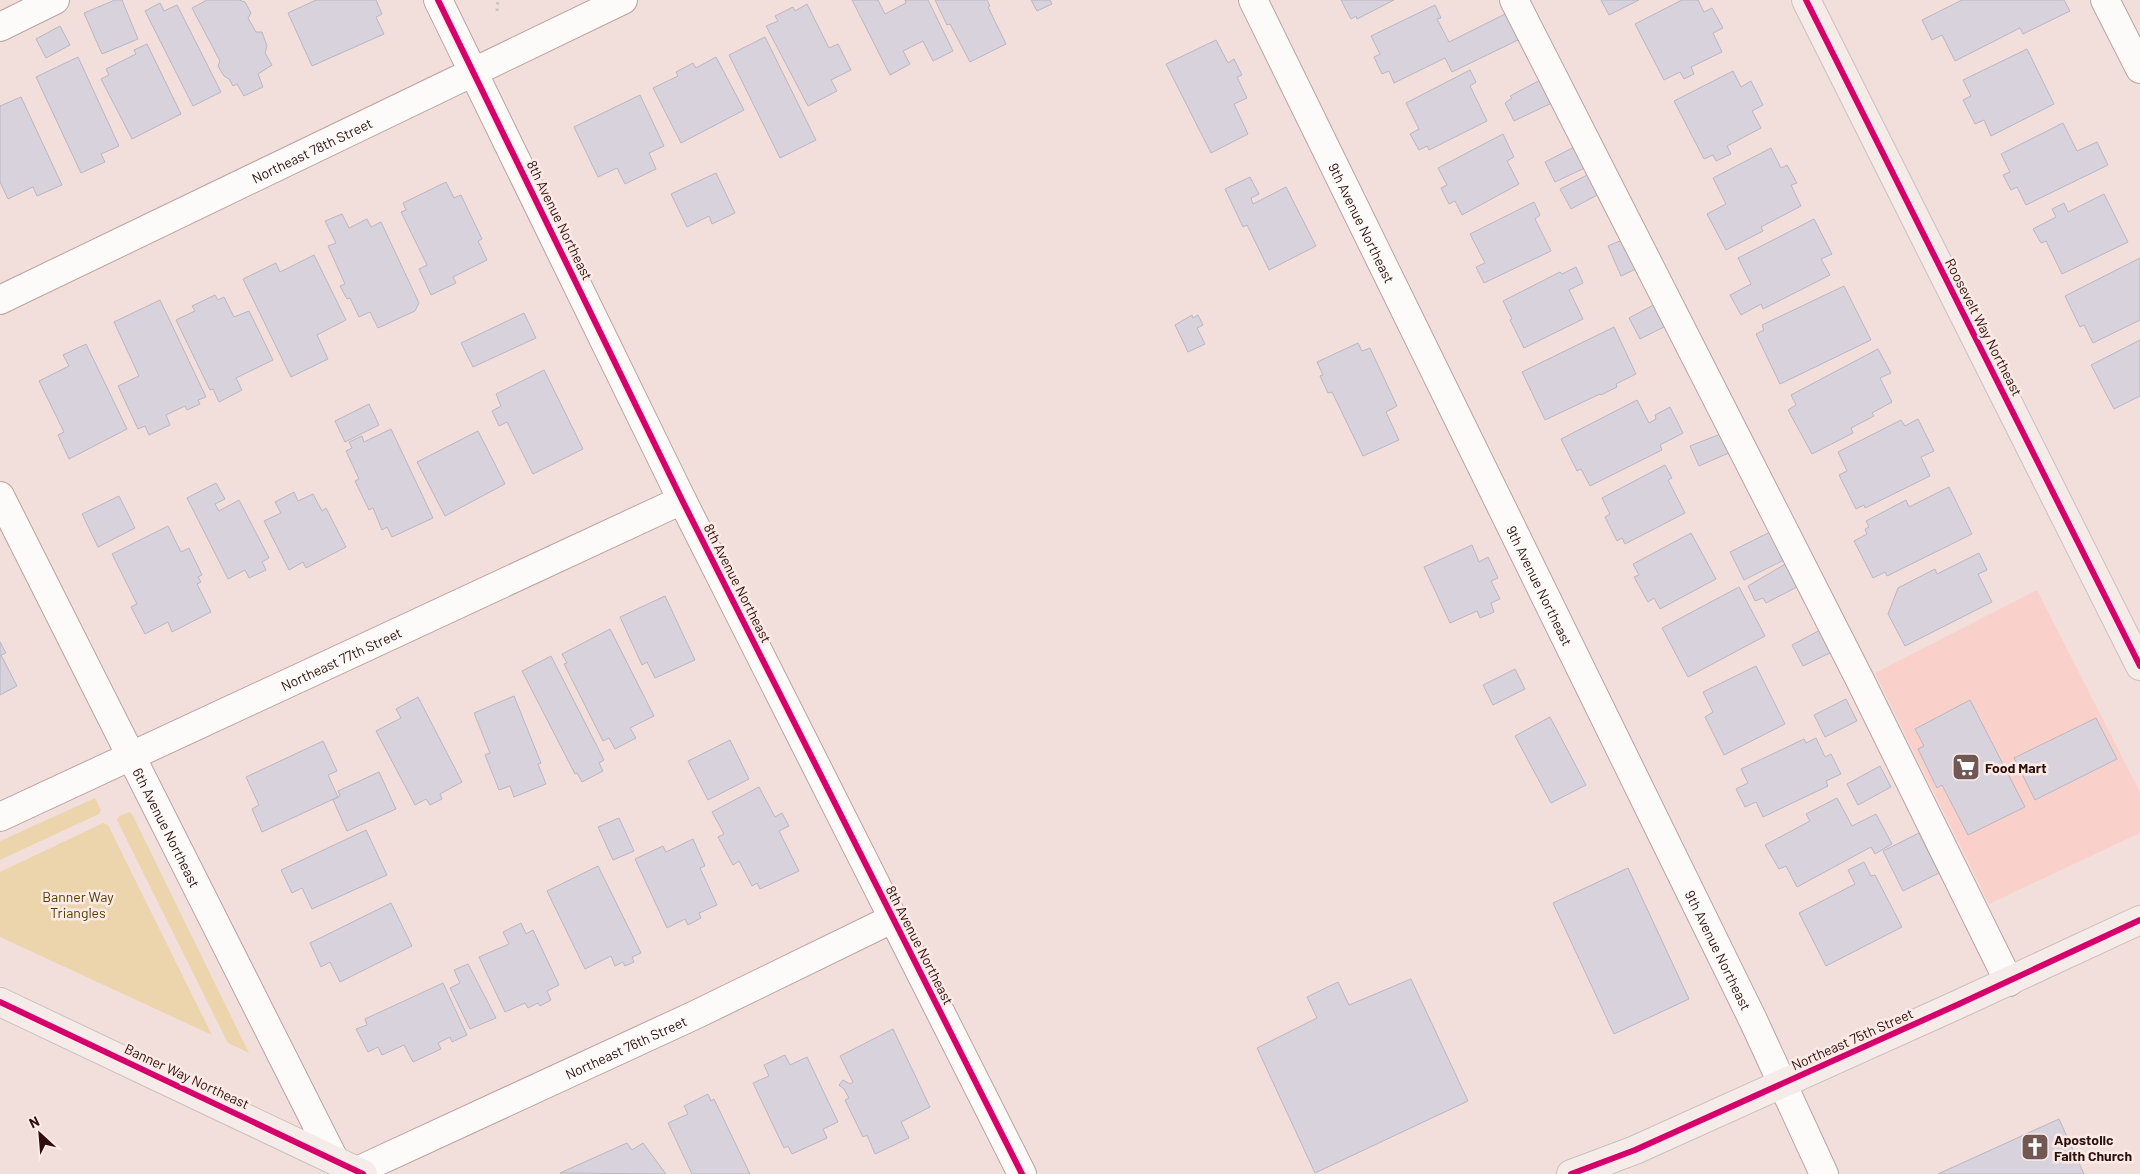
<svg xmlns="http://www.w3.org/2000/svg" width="2140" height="1174" font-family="Barlow,sans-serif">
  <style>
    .built { fill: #f9d1ca }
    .green { fill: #ecd5ac }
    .building { fill: #d7d2dc; stroke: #bab6c1 }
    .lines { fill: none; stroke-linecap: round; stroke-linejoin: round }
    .minor-casing { stroke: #baa3a0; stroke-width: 30 }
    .major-casing { stroke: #ccbfbd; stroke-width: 30 }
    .path { stroke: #cac1c0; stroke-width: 3; stroke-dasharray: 2.5 4; stroke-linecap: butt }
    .minor { stroke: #fdfafa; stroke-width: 28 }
    .major { stroke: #f5ecea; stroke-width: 28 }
    .cycleway-casing { stroke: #fceae7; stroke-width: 9 }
    .cycleway { stroke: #d6006c; stroke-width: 6 }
    .labels { text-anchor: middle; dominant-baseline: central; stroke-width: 5; stroke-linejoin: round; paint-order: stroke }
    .street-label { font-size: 14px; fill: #2d0f0b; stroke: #fceae7 }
    .poi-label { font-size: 14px; font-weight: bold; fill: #2d0f0b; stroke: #fceae7; text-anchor: start }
    .park-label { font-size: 14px; fill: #4f3d00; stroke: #fceae7 }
  </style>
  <rect width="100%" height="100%" fill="#f2dfdc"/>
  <path class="built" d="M2037,590l103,202v41l-151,71 -114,-231z"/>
  <g class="green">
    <path d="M95,798l6,12 -2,4 -99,46v-19z"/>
    <path d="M129,812l3,2 117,239 -21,-10 -111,-223 1,-3z"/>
    <path d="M103,823l5,2 104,210 -212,-98v-65z"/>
  </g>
  <g class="building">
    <path d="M115,0h7l16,39 -36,15 -18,-41z"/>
    <path d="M207,0h32l6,2 6,11 -3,5 8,14h6l5,14 -2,7 7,12 -14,9 5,13 -19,9 -7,-12 -4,2 -4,-7 -5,-3 -6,-10 2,-5 -28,-53z"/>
    <path d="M316,0h60l6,14 -6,3 8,17 -72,32 -24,-53z"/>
    <path d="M852,0h26l7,14 21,-11 -1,-3h23l25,51 -20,10 -10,-20 -20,10 7,13 -20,11z"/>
    <path d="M935,0h52l3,6 -2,1 18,37 -36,18 -20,-38 -3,1z"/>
    <path d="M1031,0h19l2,4 -15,7z"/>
    <path d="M1341,0h53l-37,19 -1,-3 -5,3z"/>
    <path d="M1601,0h38l-30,15z"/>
    <path d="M1682,0h16l6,12 8,-4 11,20 -10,5 9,19 -31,15 3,7 -10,5 -4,-7 -16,8 -29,-56z"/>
    <path d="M1962,0h102l6,11 -47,23 -3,-6 -65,33 -13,-26 -10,5 -10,-20z"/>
    <path d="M160,3l4,8 13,-6 44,87 -28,14 -48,-95z"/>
    <path d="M807,4l22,44 9,-4 13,26 -20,10 6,11 -29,15 -42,-80 12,-5 -3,-5 18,-9 2,4z"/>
    <path d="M1435,5l6,13 -4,1 12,23 58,-29 13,26 -68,33 -7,-14 -51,25 -5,-12 -7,3 -8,-17 6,-3 -9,-18z"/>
    <path d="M60,26l10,19 -24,13 -10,-19z"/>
    <path d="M765,37l51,103 -36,18 -51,-103z"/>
    <path d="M1216,40l12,23 6,-4 8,16 -5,2 10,21 -13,6 14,30 -37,19 -45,-89z"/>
    <path d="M147,44l34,70 -49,25 -31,-60 8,-4 -3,-6 30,-15 -2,-4z"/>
    <path d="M2027,49l27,55 -63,32 -7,-16 -9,4 -12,-24 8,-4 -8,-16z"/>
    <path d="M78,57l41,89 -18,8 4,8 -24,11 -45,-96z"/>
    <path d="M716,57l28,53 -63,33 -28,-55 25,-12 -2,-4 17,-9 3,5z"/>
    <path d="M1470,70l6,12 -6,4 17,35 -58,29 -2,-4 -8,4 -9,-16 9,-5 -13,-26z"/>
    <path d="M1733,71l8,16 10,-6 12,24 -11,6 9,17 -34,18 4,8 -15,7 -3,-6 -9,4 -30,-58z"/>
    <path d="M1544,78l12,23 -42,20 -9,-18 7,-5 -2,-2z"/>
    <path d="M640,95l24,51 -15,7 7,16 -31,15 -8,-16 -19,9 -24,-50z"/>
    <path d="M21,97l41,88 -25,11 -4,-9 -25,12 -8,-17v-76z"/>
    <path d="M2063,123l14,28 20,-9 11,23 -82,40 -9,-18 -6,3 -8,-15 7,-3 -9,-18z"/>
    <path d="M1503,134l11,23 -7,4 12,23 -57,31 -7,-14 -6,3 -8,-16 6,-3 -9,-17z"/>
    <path d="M1578,145l11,21 -34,16 -10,-20z"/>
    <path d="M1771,148l10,20 6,-3 10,18 -6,2 10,21 -40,21 2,4 -37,19 -19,-36 19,-10 -13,-26z"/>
    <path d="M716,173l19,40 -23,11 -3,-8 -22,11 -16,-33z"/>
    <path d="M1591,173l10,20 -30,16 -11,-20z"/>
    <path d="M1250,177l9,17 -8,4 2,6 33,-17 30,59 -47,24 -22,-45 -4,2 -18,-38z"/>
    <path d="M446,182l8,16 7,-3 21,44 -4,2 9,19 -34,17 3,6 -25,12 -12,-26 8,-4 -26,-53 5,-2 -3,-7z"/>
    <path d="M2104,194l24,48 -66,32 -16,-33 -5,2 -8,-14 23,-12 -4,-8 12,-6 4,9z"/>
    <path d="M1534,202l6,13 -5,4 16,32 -67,32 -8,-16 9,-4 -15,-29z"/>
    <path d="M342,214l7,14 18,-9 4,8 10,-5 38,81 -4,8 -37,17 -8,-16 -11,5 -9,-19 -3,1 -7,-13 5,-2 -17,-38 8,-3 -11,-22z"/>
    <path d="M1814,219l18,35 -11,5 9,16 -67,34 -2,-5 -20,11 -11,-20 21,-11 -13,-26z"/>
    <path d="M1629,237l13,29 -21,10 -13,-30z"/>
    <path d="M314,255l32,65 -29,15 11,24 -37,18 -48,-98 33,-16 4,9z"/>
    <path d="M2140,258v62l-47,23 -9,-18 -4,2 -15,-31z"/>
    <path d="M1576,267l7,16 -14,7 14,29 -59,29 -14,-28 2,-1 -9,-18 57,-29 2,2z"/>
    <path d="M1844,286l27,54 -91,44 -24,-50 8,-4 -2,-5z"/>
    <path d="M215,295l3,5 6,-3 10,20 15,-6 24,49 -37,18 6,12 -23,12 -6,-13 -3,1 -34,-70 19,-9 -3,-5z"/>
    <path d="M160,300l46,97 -8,3 2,4 -13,6 -2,-4 -19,9 4,10 -21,10 -4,-9 -7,3 -20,-43 21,-10 -25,-54z"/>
    <path d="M1657,303l11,22 -28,14 -11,-21z"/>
    <path d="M524,313l12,25 -63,29 -12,-24z"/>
    <path d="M1192,315l1,3 5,-3 5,10 -6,3 8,16 -17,8 -13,-27z"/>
    <path d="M1614,327l22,47 -20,10 1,3 -16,8 -1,-1 -55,26 -23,-48z"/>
    <path d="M2140,340v56l-26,13 -23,-44z"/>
    <path d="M1358,343l4,8 8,-3 27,58 -11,6 13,28 -36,16 -31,-64 -4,1 -8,-17 3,-1 -6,-13z"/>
    <path d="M86,344l41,85 -58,30 -11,-24 6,-3 -25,-51 30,-15 -6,-11z"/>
    <path d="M1878,349l13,24 -11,5 12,24 -20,11 2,3 -23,12 2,5 -41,21 -24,-44 8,-5 -5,-10z"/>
    <path d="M544,370l39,79 -50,25 -26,-52 -8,4 -7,-15 9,-5 -5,-12z"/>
    <path d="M1637,400l12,23 7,-4 -1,-4 15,-8 13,26 -23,12 2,5 -72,36 -9,-17 -4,2 -16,-32z"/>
    <path d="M369,404l10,21 -34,17 -10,-21z"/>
    <path d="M1918,419l16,32 -13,6 9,19 -65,32 -1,-3 -8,4 -17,-34 8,-4 -9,-19 63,-32 4,6z"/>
    <path d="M391,429l42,89 -41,19 -5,-10 -5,3 -9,-22 -4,2 -14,-29 4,-2 -13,-28 6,-3 -3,-6 13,-6 2,6z"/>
    <path d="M478,431l27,53 -60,32 -28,-54z"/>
    <path d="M1723,433l8,19 -32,14 -9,-20z"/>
    <path d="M1665,465l7,13 -4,2 17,33 -60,31 -3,-6 -5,3 -12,-24 5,-3 -8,-16z"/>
    <path d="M216,483l9,16 -10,5 4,7 20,-11 30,58 -7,4 4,8 -17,8 -4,-8 -17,9 -41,-81z"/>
    <path d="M1949,487l23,47 -85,42 -2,-4 -12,6 -19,-37 13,-7 -2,-5 4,-2 -3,-6 40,-21 3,7z"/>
    <path d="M294,492l4,9 15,-7 9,17 4,-3 20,39 -40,21 -3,-6 -14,8 -25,-49 17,-8 -6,-11z"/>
    <path d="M119,496l16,32 -37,19 -16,-33z"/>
    <path d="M168,526l13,26 8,-4 13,27 -4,2 3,5 -4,2 14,28 -39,20 -4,-10 -23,12 -14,-27 6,-3 -25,-50z"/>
    <path d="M1770,532l14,28 -40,20 -14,-28z"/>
    <path d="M1691,533l25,46 -56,30 -6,-11 -6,4 -14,-25 5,-2 -6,-11z"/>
    <path d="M1472,545l7,17 9,-5 10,21 -7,3 9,18 -9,4 3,9 -14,6 -3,-7 -27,12 -26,-56z"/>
    <path d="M1979,553l8,17 -9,4 14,28 -87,44 -17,-32 10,-26 37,-19 2,5z"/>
    <path d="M1787,563l12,23 -33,17 -3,-5 -8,3 -7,-15z"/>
    <path d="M1739,587l26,49 -77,41 -26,-49z"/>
    <path d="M665,596l30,64 -40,18 -8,-16 -5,3 -22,-48z"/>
    <path d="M610,629l44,87 -24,12 6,10 -21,11 -6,-11 -6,3 -39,-77 3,-1 -5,-9z"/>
    <path d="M1822,629l12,22 -31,15 -11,-21z"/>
    <path d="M0,642l6,11 -5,2 16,31 -17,9z"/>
    <path d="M551,656l53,104 -5,3 4,8 -21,11 -5,-9 -2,1 -53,-103z"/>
    <path d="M1756,666l29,58 -61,31 -19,-38 8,-5 -10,-20z"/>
    <path d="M1515,669l10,20 -32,16 -10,-20z"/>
    <path d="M514,696l27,67 -3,1 8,20 -32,13 -4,-11 -11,4 -14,-35 5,-2 -16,-40z"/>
    <path d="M418,697l44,85 -22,12 2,5 -12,6 -4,-6 -11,6 -39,-74 25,-13 -5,-9z"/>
    <path d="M1846,699l11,22 -32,16 -11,-22z"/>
    <path d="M1970,700l55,107 -57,28 -26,-50 -5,3 -19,-39 6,-3 -9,-17z"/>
    <path d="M1550,717l36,68 -35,18 -36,-67z"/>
    <path d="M2096,718l21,41 -82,41 -21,-42z"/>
    <path d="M1816,738l9,19 6,-3 10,20 -15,7 2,5 -65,31 -7,-15 -11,5 -9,-18 12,-6 -7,-14 63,-30 2,4z"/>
    <path d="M730,740l19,39 -41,21 -20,-39z"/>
    <path d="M323,741l14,30 -9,4 10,22 -76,35 -10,-23 7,-4 -13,-28z"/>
    <path d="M1880,766l11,21 -33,18 -11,-21z"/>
    <path d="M379,772l17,37 -49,22 -14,-31 7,-4 -2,-5z"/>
    <path d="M759,787l16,30 7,-4 7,13 -10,5 20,40 -39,18 -3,-6 -5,3 -13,-25 -6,4 -15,-28 6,-3 -12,-22z"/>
    <path d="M1837,798l15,28 24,-12 16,30 -17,10 -4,-7 -74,40 -11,-21 -7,3 -14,-24 45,-24 -4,-7z"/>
    <path d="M619,818l15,33 -21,9 -15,-33z"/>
    <path d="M366,830l21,45 -75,34 -10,-21 -10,5 -11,-23z"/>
    <path d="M1919,833l20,40 -36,18 -20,-40z"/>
    <path d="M693,839l12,27 -5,2 17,37 -18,8 2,5 -13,7 -3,-6 -18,9 -32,-69 28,-13 3,6z"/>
    <path d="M1864,862l7,14 4,-1 27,52 -76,39 -27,-53 56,-29 -7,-14z"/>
    <path d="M598,866l43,87 -9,4 2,5 -9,4 -2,-4 -8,4 -4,-10 -26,13 -38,-78z"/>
    <path d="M1628,868l61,131 -75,35 -61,-131z"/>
    <path d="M391,903l21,43 -72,36 -10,-20 -9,5 -11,-24z"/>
    <path d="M521,923l5,11 7,-4 26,55 -12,6 4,9 -11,6 -2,-3 -10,5 -3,-5 -20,9 -26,-55 30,-13 -6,-12z"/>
    <path d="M468,964l28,54 -26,11 -20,-41 10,-5 -6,-13z"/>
    <path d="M1411,979l57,122 -153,72 -58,-125 60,-30 -10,-21 31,-15 11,23z"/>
    <path d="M443,983l24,52 -15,7 -2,-5 -12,6 3,6 -28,13 -9,-17 -22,10 -4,-8 -10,5 -12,-23 11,-4 -2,-6z"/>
    <path d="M893,1029l37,78 -29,15 8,16 -34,16 -8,-19 -4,2 -18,-37 4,-2 -5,-9 -5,-4 4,-5 7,4 3,-2 -13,-26z"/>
    <path d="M785,1055l5,10 17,-8 31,65 -15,7 4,9 -35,16 -4,-8 -4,2 -31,-65 16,-7 -5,-11z"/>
    <path d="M708,1094l3,7 3,-2 36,75h-58l-24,-51 20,-9 -4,-8z"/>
    <path d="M2059,1119l25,55h-146z"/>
    <path d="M627,1143l5,7 11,-7 23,31 -106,-1z"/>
  </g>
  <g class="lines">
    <defs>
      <g id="minor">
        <path d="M438,0l244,500 340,674"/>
        <path id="s1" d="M1253,0l500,1020 71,154"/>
        <path d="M1514,0l346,680 149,302"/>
        <path d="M2105,0l35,69"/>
        <path d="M0,27l55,-27"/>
        <path id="s2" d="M0,300l623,-300"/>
        <path id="s3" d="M0,496l334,663"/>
        <path id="s4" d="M0,817l682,-317"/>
        <path id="s5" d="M357,1171l338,-156 197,-96"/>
      </g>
      <g id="major">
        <path d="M1806,0l334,666"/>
        <path d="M0,1002l363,172"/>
        <path d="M1571,1174l64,-24 324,-146 181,-84"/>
      </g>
    </defs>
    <use href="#minor" class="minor-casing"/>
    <use href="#major" class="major-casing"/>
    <path class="path" d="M497,11l1,-11"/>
    <use href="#minor" class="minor"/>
    <use href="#major" class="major"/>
    <defs>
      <g id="cycleway">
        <path d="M438,0l244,500 340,674"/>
        <path d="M1806,0l334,666"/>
        <path d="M0,1002l363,172"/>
        <path d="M1571,1174l64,-24 324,-146 181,-84"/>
      </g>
    </defs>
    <use href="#cycleway" class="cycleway-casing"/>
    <use href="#cycleway" class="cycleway"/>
  </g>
  <defs>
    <symbol id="supermarket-square" viewBox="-11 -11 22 22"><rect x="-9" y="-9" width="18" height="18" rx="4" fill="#725854" stroke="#fceae7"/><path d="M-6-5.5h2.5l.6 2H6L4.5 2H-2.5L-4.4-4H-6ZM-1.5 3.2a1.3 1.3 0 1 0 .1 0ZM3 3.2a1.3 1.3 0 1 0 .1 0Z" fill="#fff"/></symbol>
    <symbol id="church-square" viewBox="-11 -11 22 22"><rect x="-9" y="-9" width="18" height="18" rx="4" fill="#725854" stroke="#fceae7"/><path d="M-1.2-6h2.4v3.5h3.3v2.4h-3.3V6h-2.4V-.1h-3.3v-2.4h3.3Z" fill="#fff"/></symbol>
  </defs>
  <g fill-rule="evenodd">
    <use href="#supermarket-square" x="1950" y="751" width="32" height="32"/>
    <use href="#church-square" x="2019" y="1131" width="32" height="32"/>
  </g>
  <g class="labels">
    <g class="street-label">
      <text stroke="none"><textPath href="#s2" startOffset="346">Northeast 78th Street</textPath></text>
      <text transform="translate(560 220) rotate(64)">8th Avenue Northeast</text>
      <text stroke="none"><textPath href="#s1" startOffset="248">9th Avenue Northeast</textPath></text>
      <text transform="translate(1984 327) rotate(63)">Roosevelt Way Northeast</text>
      <text transform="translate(738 583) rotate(63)">8th Avenue Northeast</text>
      <text stroke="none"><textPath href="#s1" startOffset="652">9th Avenue Northeast</textPath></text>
      <text stroke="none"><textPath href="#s4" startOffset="376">Northeast 77th Street</textPath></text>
      <text stroke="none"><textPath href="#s3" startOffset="371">6th Avenue Northeast</textPath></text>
      <text transform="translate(920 945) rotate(63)">8th Avenue Northeast</text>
      <text stroke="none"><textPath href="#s1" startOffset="1058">9th Avenue Northeast</textPath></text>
      <text transform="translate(1852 1039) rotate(-24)">Northeast 75th Street</text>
      <text stroke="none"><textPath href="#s5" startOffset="296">Northeast 76th Street</textPath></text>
      <text transform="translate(187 1076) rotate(25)">Banner Way Northeast</text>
    </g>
    <g class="poi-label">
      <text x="1985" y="767">Food Mart</text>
      <text x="2054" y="1139">Apostolic<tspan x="2054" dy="16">Faith Church</tspan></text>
    </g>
    <g class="park-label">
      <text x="78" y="896">Banner Way<tspan x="78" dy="16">Triangles</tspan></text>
    </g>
  </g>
  <g transform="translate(40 1134) rotate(334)" stroke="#fceae7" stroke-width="4" paint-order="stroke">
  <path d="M0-4L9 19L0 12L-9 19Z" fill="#2d0f0b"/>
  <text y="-8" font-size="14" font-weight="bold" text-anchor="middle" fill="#2d0f0b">N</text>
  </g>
</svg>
